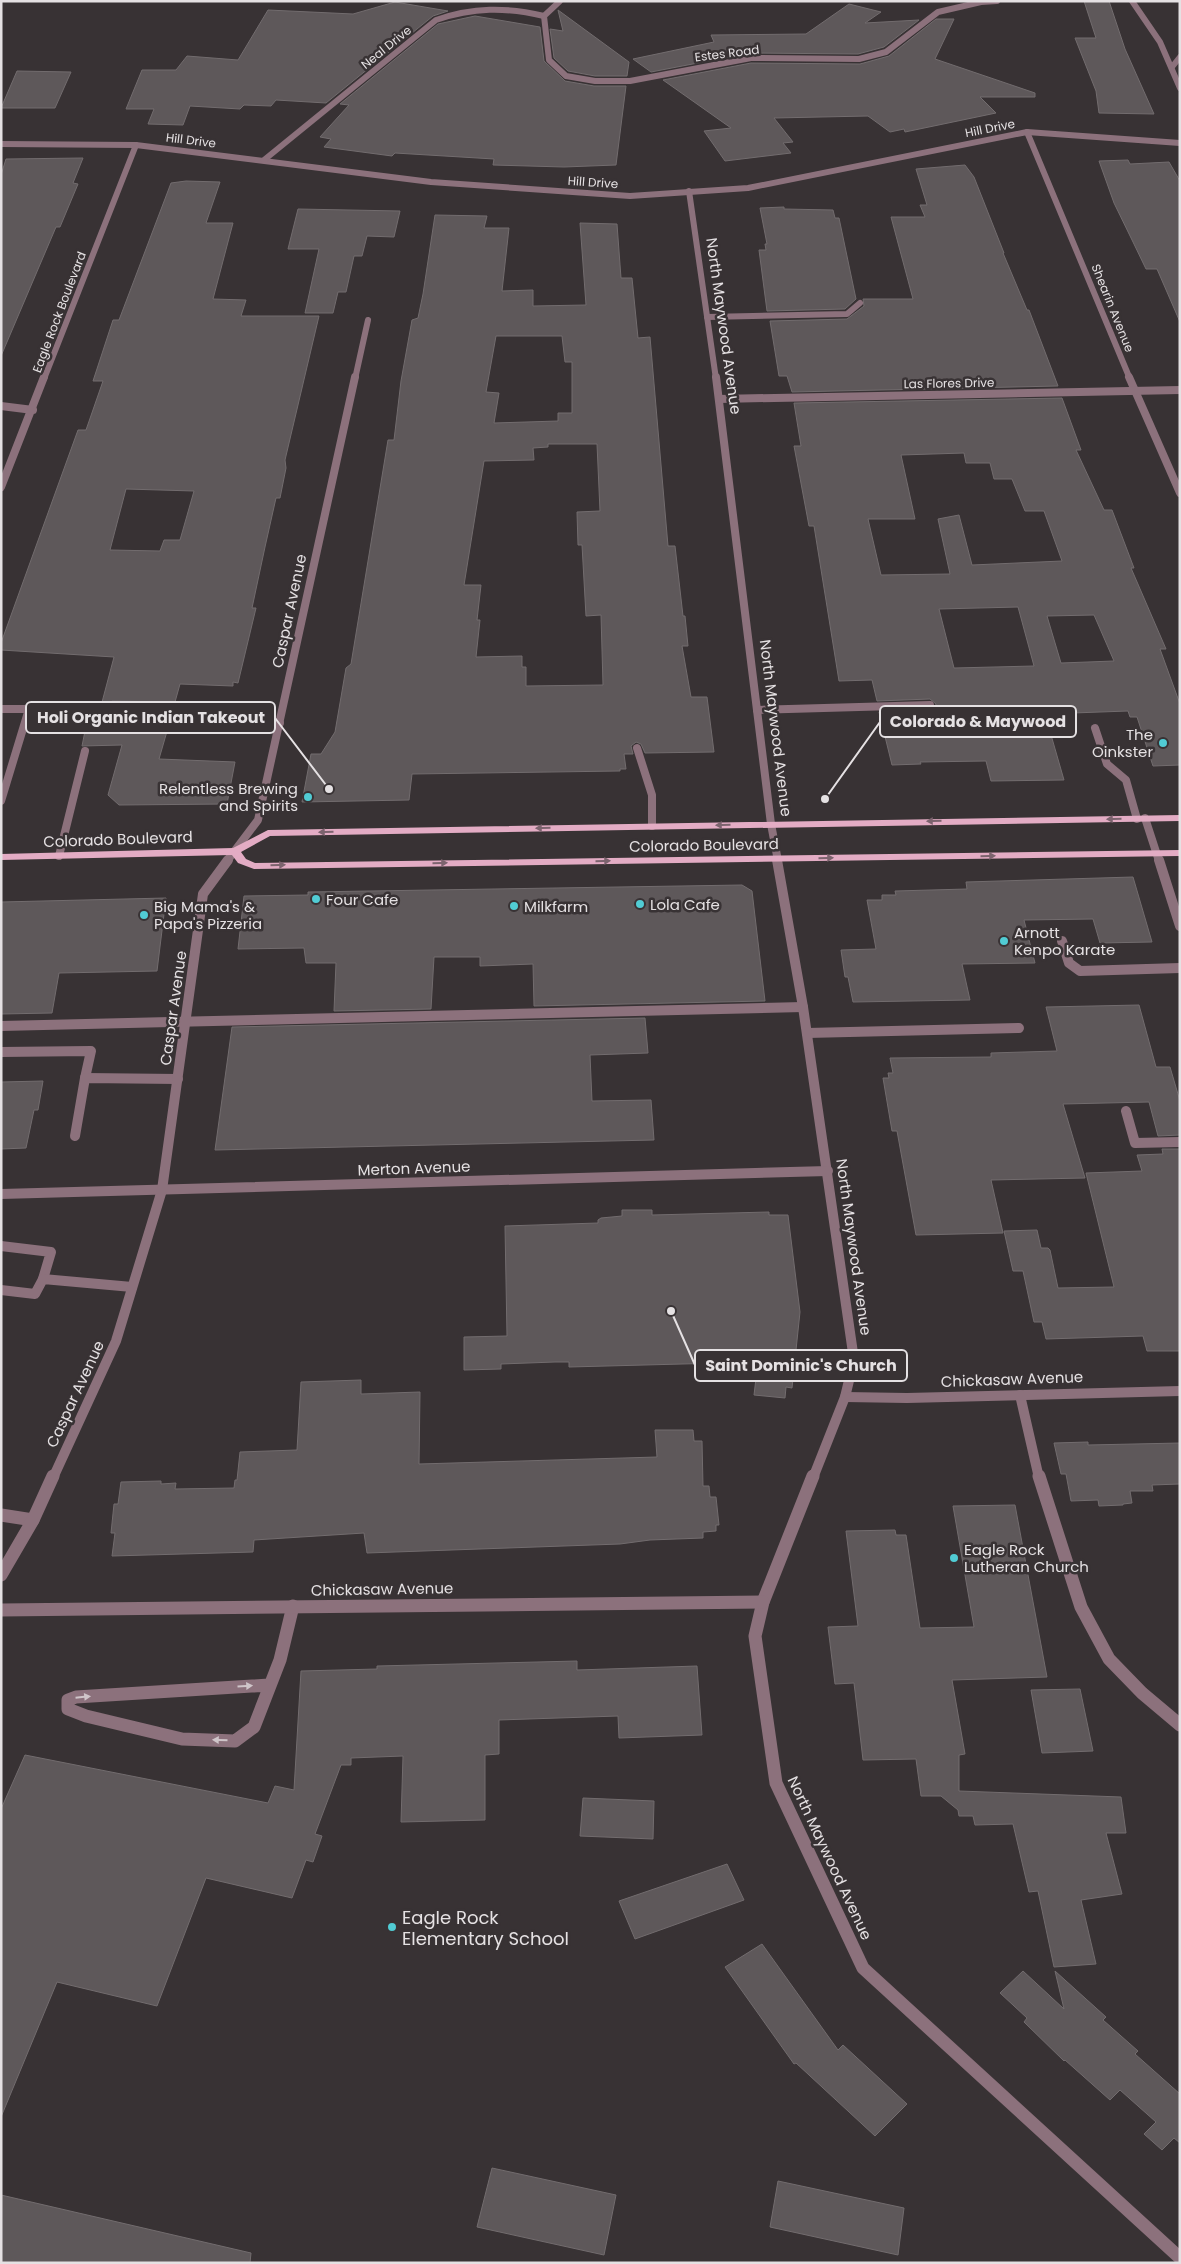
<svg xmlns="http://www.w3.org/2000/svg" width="1181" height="2264" font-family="Poppins,sans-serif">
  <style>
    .building { fill: #5e585a; stroke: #726c6e; fill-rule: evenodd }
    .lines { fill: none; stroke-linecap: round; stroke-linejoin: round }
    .service-far3 { stroke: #8c717c; stroke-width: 6 }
    .service-far2 { stroke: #8c717c; stroke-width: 8 }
    .service-far1 { stroke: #8c717c; stroke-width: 10 }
    .service { stroke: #8c717c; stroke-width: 13 }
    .minor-far3 { stroke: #8c717c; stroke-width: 6 }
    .minor-far2 { stroke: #8c717c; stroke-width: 8 }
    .minor-far1 { stroke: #8c717c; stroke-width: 10 }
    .minor { stroke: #8c717c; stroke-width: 13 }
    .primary { fill: #e3acc4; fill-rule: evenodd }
    .oneway { fill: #7c636e }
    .oneway2 { fill: #cfc5c9 }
    .poi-dot { fill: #51ccd4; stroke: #383234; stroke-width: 2 }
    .labels { text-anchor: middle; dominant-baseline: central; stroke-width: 5; stroke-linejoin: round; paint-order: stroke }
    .far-street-label { font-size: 12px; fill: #e5e1e3; stroke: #383234 }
    .street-label { font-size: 15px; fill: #e5e1e3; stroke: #383234 }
    .poi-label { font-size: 15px; fill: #e5e1e3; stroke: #383234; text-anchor: start }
    .near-poi-label { font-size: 18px; fill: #e5e1e3; stroke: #383234; text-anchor: start }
    .leader { fill: none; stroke: #e5e1e3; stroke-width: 2 }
    .callout-dot { fill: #e5e1e3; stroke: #383234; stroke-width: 2 }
    .callout { fill: #383234; stroke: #e5e1e3; stroke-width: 2 }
    .callout-label { font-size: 16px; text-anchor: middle; font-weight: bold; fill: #e5e1e3 }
  </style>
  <rect width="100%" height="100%" fill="#383234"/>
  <g class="building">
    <path d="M1084,1h25l16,48 29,65 -55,-1 -3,-22 -21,-53h21z"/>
    <path d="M395,2l53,9 -15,5 -107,87 -50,-3 -5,6 -27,-1 -4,4 -50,-3 -7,19 -35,-1 6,-15h-28l16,-39h34l11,-14 51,4 30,-50 85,4z"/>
    <path d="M849,4l32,8 -16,11 54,-3 -35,27 -26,7 -108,-1 -99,19 -18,-13 81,-17 -3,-7 95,-1z"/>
    <path d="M558,10l71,52 -2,14h-32l-27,-5 -14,-13 -4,-29 13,2z"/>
    <path d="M475,16l65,11 4,34 21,20 29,5h32l-10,79 -52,2 -71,-2 1,-6 -99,-6 -3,3 -68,-9 7,-8 -11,-2 29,-32 -9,-1 98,-80z"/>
    <path d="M936,19h18l-19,40 100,34v4h-55l16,16 -91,19 -1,-3 -14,3 -22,-16 -94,2 19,24 -10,1 8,10 -66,8 -21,-30 27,-3 -68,-48 88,-17 109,1 29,-8z"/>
    <path d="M17,71l54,1 -16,36h-54z"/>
    <path d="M83,158l-10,25 5,1 -18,43h-4l-55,129v-181l5,-16z"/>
    <path d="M1128,160l2,4 39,-2 11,19v141l-23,-53h-11l-13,-27 -19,-39 -15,-42z"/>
    <path d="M965,165l9,12 30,76h-1l24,57h2l29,76 -266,6 -5,-16h-8l-9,-55 77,-2 17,-13 -1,-7h50l-22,-82h34l-5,-12h7l-11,-36z"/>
    <path d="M186,181l34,1 -14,41h27l-20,76 33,1 -5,16h78l-34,144 1,8 -6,30h-4l-11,49 -13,61h4l-18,75 -5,-1v4l-53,-2 -5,18 -63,-1 -6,5 1,4 5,3 60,1 -13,45 76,3 -8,42 -108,1 -11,-10 14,-50 -40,1 5,-25h10l17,-64 -113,-7v-7l77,-213h8l17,-49h-10l20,-61h6l52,-137zM126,489l68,2 -14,49h-16l-4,11 -50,-1z"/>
    <path d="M784,207v2l49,1 2,8h4l17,81 -11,10 -78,2 -8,-61h7l-1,-6h2l-7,-36z"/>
    <path d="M298,209l102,2 -6,26 -27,-1 -5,20h-8l-8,36h-8l-5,21h-28l14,-64h-31z"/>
    <path d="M435,215l52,1 -3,12h25l-7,63 31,-1v16l53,-1 -6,-82 37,1 4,54h11l6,60 12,-1 18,209h7l8,70h2l3,30h-6l9,51h16l7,55 -69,1 -4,-9 -5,-2 -5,4 2,8h-9l2,15h-6v2l-208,3 -3,26 -107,2 9,-48h10l14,-22 11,-64 5,-4 37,-224h6l7,-59 11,-61 6,-2 5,-24zM496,336h66l3,26h7v51h-14v8l-64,2 5,-30 -13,-1zM548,444h49l3,67 -23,1 1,33h4l4,71 15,-1 2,70 -77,1v-19h-4v-11l-46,1 4,-37h-3l4,-35h-17l20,-124 50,-1 -1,-12 15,-1z"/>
    <path d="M1062,398l19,52h-5l28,60h8l22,58h-3l35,81h-6l20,55v61l-27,1 -16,-49h-7l-2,-6 -83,3 19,66 -73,1 -5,-20 -66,1 1,2 -29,1 -13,-53 51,-1 5,-3 1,-4 -6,-5 -53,2 -5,-21 -33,1 -25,-155h-5l-15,-80h7l-7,-43zM964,453l2,10h24l4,16h18l13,32h19l18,50 -90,4 -13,-50 -21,4 12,55 -69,1 -13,-56h47l-14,-64zM1018,607l16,59 -80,2 -15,-59zM1094,615l20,46 -53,2 -14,-47z"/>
    <path d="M1133,877l19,65 -52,1 -7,-24 -69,1 11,43 -73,1 8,36 -117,2 -5,-25h-3l-4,-27 35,-1 -9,-49h15v-5h14l-1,-4 72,-2 -1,-7z"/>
    <path d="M742,885l10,6 13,110 -231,5 -1,-42 -53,2v-9h-46l-3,52 -97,2 2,-48h-30l-2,-15 -66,1 6,-53 64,-1v-3z"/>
    <path d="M166,898l-9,73 -98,2 -7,40 -51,1v-112z"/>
    <path d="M1139,1005l17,62h14l10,34v34l-22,1 -9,-34 -86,2 22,74 -94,2 12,53 -87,2 -19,-104h-5l-9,-53h6l-1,-5h5l-3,-15 101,-1v-4l66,-2 -11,-44z"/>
    <path d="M645,1018l3,35 -58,2 2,46 59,-1 3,40 -439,10 17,-123z"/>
    <path d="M43,1081l-5,29h-4l-8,38 -25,1v-67z"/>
    <path d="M1162,1149h18v202h-33l-4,-15 -97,3 -4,-17h-8l-11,-51h-10l-9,-40 33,-1 4,18h7l2,2 8,38 56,-1 -28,-114 56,-2 -5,-16 26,-1z"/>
    <path d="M622,1210h30v5l117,-3v3h19l12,97 -8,76 -6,-1 -1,11 -31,-3 4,-33 -189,5v-5h-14l-54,2v5l-37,1v-33l43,-1 -2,-110 93,-3v-3l3,-2 21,-2z"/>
    <path d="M361,1380v14l59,-2 -1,72 238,-7 -2,-27h38l1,11h8l1,45h6l1,11h6l3,28h-3v6l-13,1v6l-53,2 -30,4 -253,9 -3,-20 -110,7 -1,12 -141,4 3,-23h-4l3,-29h4l3,-22 40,-1v3l15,-1 -1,6 59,-1 1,-8h2l3,-28 57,-2 4,-68z"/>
    <path d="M1088,1442v3l92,-2v41l-28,1 1,6h-23l2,12 -9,1v1l-24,1 -1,-6 -27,1 -5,-27h-5l-7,-31z"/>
    <path d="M1015,1505l32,172 -95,3 13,74 -6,1v36l162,6 5,36h-20l16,61 -41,6 15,64 -42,3 -16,-76 -9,1 -16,-68 -38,1 -2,-9h-14l-1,-6 -17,-14h-20l-5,-37 -53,1 -9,-77 -19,1 -7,-57 30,-1 -12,-95 49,-1 1,5h10l14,93 54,-1 -21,-121z"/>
    <path d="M577,1661v9l120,-4 5,69 -83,3 -1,-22 -119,4v34l-14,1v65l-84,2 2,-66 -52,2v7h-10l-26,69 7,2 -9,26 -7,-2 -14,38 -86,-20 -49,128 -100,-24 -56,135v-308l24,-54 243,48 7,-17 19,4 7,-119 76,-2v-3z"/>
    <path d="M1080,1689l13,62 -51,2 -11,-63z"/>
    <path d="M583,1798l71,3 -1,38 -73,-3z"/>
    <path d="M727,1864l17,36 -109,39 -16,-38z"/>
    <path d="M762,1944l76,106 5,-5 64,59 -32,32 -79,-73 -2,1 -69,-97z"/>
    <path d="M1023,1971l41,38 -9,-38 51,46 -3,3 35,31 -3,3 45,40v49l-6,-5 -12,12 -18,-16 12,-12 -36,-32 -10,10 -45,-40 -1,1 -40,-39 3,-4 -27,-25z"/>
    <path d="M492,2168l124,27 -12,60 -127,-28z"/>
    <path d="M778,2181l126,27 -6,47 -128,-28z"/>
    <path d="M1,2195l250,58 -1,10h-249z"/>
  </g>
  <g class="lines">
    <path class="service-far3" d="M707,317l140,-3 13,-11"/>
    <g class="service-far2">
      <path d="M112,707l76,1 10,13 82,2"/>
      <path d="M1,709h28l-28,92"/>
      <path d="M757,710l173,-5"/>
      <path d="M1095,728l12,36 19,16 11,39"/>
      <path d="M637,748l15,47v31"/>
      <path d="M59,856l26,-105"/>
    </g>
    <g class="service-far1">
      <path d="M1062,941l7,22 11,8 100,-3"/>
      <path d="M1,1026l802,-19"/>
      <path d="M807,1033l212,-5"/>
      <path d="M1,1052l90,-1 -6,27"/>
      <path d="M1126,1111l9,32 45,-1"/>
      <path d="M75,1136l10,-58 93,1"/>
      <path d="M1,1246l50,6 -8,27"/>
      <path d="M1,1290l34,4 8,-15 89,8"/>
    </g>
    <g class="service">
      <path d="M1,1515l32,5"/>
      <path d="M269,1685l-193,12 -8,3v9l18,7 96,23 53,2 19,-14 26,-67 13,-54"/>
    </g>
    <g class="minor-far3">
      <path d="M560,1l-16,15 5,44 17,16 29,5h35l121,-23 108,1 27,-7 52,-40 43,-10 16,-1"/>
      <path d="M1132,1l28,41 20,46"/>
      <path d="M1172,67l8,-10"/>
      <path d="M1027,132l103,247"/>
      <path d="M1,144l135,1 295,37 199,14 118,-8 279,-56 153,11"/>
      <path d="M264,160l172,-140c37,-13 70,-13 108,-4"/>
      <path d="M689,191l27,188"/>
      <path d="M44,379l92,-234"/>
      <path d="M355,379l13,-59"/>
    </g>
    <g class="minor-far2">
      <path d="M716,377l55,447 7,37"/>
      <path d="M1129,377l51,116"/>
      <path d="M719,399l461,-9"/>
      <path d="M1,406l32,4"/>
      <path d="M1,487l43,-110"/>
      <path d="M1145,818l14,43"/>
      <path d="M227,861l31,-41 97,-443"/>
    </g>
    <g class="minor-far1">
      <path d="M777,860l26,147 51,353 -9,37 -32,81"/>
      <path d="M1159,860l21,66"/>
      <path d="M1,1194l827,-23"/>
      <path d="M1020,1395l19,83"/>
      <path d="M845,1397l62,1 273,-7"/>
      <path d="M53,1478l63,-137 46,-151 41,-296 25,-34"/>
    </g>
    <g class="minor">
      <path d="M813,1476l-50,126 -8,34 21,147 87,185 317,290"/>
      <path d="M1039,1476l42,131 28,52 33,34 38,32"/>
      <path d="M1,1575l32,-55 20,-44"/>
      <path d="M1,1610l762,-8"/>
    </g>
    <path class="primary" d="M1180,815v6l-910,15 -29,16 5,7 9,4 925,-13v6l-926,13 -16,-6 -6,-8 -231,5v-6l232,-6 35,-18z"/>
  </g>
  <defs><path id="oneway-solid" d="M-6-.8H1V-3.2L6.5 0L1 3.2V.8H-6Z" transform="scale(1.25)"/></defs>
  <g class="oneway">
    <use href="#oneway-solid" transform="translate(1114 819) rotate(179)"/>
    <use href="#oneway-solid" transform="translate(934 821) rotate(179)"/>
    <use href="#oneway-solid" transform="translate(723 825) rotate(179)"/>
    <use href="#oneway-solid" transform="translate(543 828) rotate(179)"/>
    <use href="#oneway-solid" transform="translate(326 832) rotate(179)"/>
    <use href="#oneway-solid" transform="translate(988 856) rotate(-1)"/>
    <use href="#oneway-solid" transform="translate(826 858) rotate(-1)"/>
    <use href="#oneway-solid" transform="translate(603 861) rotate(-1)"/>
    <use href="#oneway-solid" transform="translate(440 863) rotate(-1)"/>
    <use href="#oneway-solid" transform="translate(278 865) rotate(-1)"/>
  </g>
  <g class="oneway2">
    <use href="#oneway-solid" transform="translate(245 1686) rotate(-3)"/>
    <use href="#oneway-solid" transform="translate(83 1697) rotate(-6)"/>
    <use href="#oneway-solid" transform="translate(220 1740) rotate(-178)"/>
  </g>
  <g class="poi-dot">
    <circle cx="1163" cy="743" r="5"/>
    <circle cx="308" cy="797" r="5"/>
    <circle cx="316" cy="899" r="5"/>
    <circle cx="640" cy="904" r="5"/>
    <circle cx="514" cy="906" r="5"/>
    <circle cx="144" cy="915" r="5"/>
    <circle cx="1004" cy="941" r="5"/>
    <circle cx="954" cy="1558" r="5"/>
    <circle cx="392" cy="1927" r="5"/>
  </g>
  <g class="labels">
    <g class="far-street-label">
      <text transform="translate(386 47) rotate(-39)">Neal Drive</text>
      <text transform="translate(727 53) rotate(-7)">Estes Road</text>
      <text transform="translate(990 128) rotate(-11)">Hill Drive</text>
      <text transform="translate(191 140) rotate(7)">Hill Drive</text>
      <text transform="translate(593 182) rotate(4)">Hill Drive</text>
      <text transform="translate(1113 308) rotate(68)">Shearin Avenue</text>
      <text transform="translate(59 312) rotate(-69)">Eagle Rock Boulevard</text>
      <text transform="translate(949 383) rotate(-1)">Las Flores Drive</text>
    </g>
    <g class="street-label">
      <text transform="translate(724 326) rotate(82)">North Maywood Avenue</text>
      <text transform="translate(289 611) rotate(-78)">Caspar Avenue</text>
      <text transform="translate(776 728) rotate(83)">North Maywood Avenue</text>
      <text transform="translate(118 839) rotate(-2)">Colorado Boulevard</text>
      <text transform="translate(704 845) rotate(-1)">Colorado Boulevard</text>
      <text transform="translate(173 1008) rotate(-82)">Caspar Avenue</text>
      <text transform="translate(414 1168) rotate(-2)">Merton Avenue</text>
      <text transform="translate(854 1247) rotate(82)">North Maywood Avenue</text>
      <text transform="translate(1012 1379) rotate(-2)">Chickasaw Avenue</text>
      <text transform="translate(75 1394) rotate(-65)">Caspar Avenue</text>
      <text transform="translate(382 1589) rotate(-1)">Chickasaw Avenue</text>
      <text transform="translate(830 1858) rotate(65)">North Maywood Avenue</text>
    </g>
    <g class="poi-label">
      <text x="1153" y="734" text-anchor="end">The<tspan x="1153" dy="17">Oinkster</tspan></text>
      <text x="298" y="788" text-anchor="end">Relentless Brewing<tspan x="298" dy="17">and Spirits</tspan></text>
      <text x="326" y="899">Four Cafe</text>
      <text x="650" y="904">Lola Cafe</text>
      <text x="154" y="906">Big Mama's &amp;<tspan x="154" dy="17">Papa's Pizzeria</tspan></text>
      <text x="524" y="906">Milkfarm</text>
      <text x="1014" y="932">Arnott<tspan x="1014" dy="17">Kenpo Karate</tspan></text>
      <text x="964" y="1549">Eagle Rock<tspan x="964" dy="17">Lutheran Church</tspan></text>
    </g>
    <g class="near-poi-label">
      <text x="402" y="1917">Eagle Rock<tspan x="402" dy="21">Elementary School</tspan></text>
    </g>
  </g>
  <path class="leader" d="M329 789L275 718M825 799L880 722M671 1311L695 1365"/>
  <g class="callout-dot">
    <circle cx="329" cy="789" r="5"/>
    <circle cx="825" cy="799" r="5"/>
    <circle cx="671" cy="1311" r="5"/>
  </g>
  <g class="callout">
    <rect x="26" y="702" width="249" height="31" rx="5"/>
    <rect x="880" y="706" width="196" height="31" rx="5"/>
    <rect x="695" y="1350" width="212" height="31" rx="5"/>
  </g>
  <g class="callout-label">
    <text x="151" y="723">Holi Organic Indian Takeout</text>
    <text x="978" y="727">Colorado &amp; Maywood</text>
    <text x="801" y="1371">Saint Dominic's Church</text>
  </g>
  <rect width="1181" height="2264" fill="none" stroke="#e5e1e3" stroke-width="5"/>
</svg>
